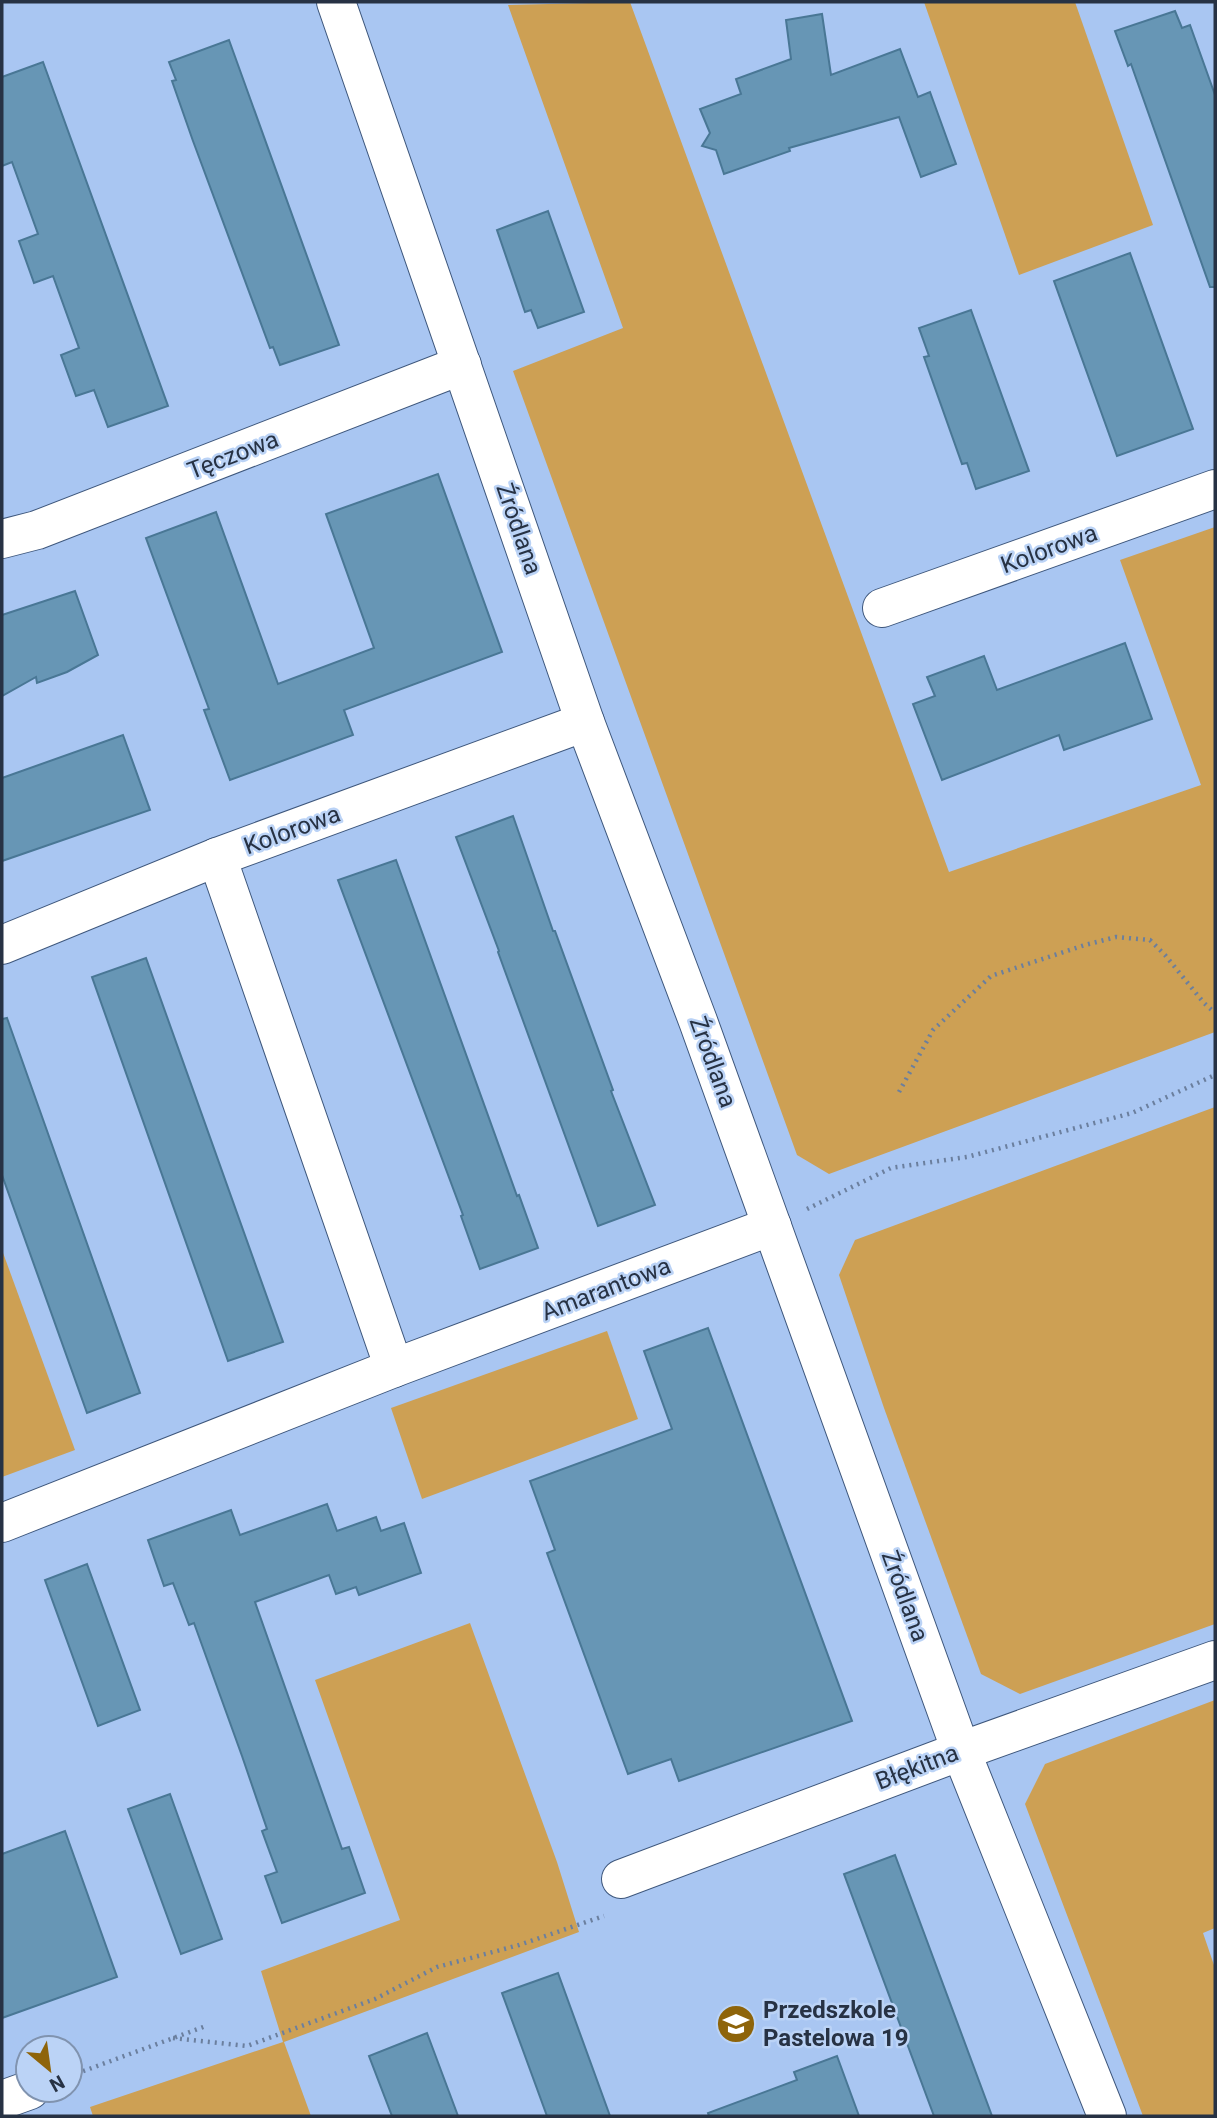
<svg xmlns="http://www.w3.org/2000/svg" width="1217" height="2118" font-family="Roboto,sans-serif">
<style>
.green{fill:#cda054}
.building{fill:#6796b5;stroke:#497795;stroke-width:2}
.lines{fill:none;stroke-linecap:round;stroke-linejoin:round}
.minor-casing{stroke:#3e577c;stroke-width:40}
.path{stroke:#6b7f9e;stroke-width:4.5;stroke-dasharray:2 5;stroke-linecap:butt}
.minor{stroke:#fff;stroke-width:38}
.labels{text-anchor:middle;stroke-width:5;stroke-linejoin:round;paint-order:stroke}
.street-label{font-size:24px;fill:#273244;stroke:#bbd3f6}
.poi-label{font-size:24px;font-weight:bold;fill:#273244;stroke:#bbd3f6;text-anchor:start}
</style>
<rect width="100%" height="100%" fill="#a9c6f2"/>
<g class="green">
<polygon points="630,2 949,872 1201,785 1120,560 1215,527 1215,1032 829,1174 797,1155 513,371 623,328 508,5"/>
<polygon points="924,2 1075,2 1153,225 1019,275"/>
<polygon points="1215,1107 1215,1624 1020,1694 981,1674 884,1408 839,1275 855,1240"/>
<polygon points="2,1250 75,1450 2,1477"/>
<polygon points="607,1331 638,1419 422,1499 391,1408"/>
<polygon points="470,1623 557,1862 579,1932 284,2042 311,2116 93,2116 90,2107 283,2042 261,1971 400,1920 315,1680"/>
<polygon points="1215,1700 1215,1928 1203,1933 1215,1968 1215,2116 1143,2116 1025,1804 1045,1764"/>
</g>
<g class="building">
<polygon points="1175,11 1182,28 1190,25 1215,95 1215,287 1210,287 1131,64 1128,66 1115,31"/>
<polygon points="822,14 831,75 900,49 918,97 930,92 956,164 921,177 899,117 789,148 790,151 724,174 716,150 702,146 710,133 700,109 741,94 736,79 791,59 786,20"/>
<polygon points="229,40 339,345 280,365 273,347 270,348 193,141 172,81 176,80 169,62"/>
<polygon points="43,62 168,406 108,427 94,390 76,396 61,355 79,348 53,276 34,283 19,241 38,234 12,162 2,166 2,77"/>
<polygon points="548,211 584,312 538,328 531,310 525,312 497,230"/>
<polygon points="1130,253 1193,429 1117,456 1054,281"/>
<polygon points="971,310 1029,471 976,489 967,463 962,464 924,357 929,356 919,328"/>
<polygon points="438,474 502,652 344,710 353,735 230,780 204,710 209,709 146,538 216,512 278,684 374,648 326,514"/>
<polygon points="75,591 98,655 67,672 37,683 36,677 2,696 2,615"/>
<polygon points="1125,643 1152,719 1064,750 1059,735 942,780 913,704 935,696 927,677 984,656 997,690"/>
<polygon points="123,735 150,810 2,861 2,778"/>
<polygon points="513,816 553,931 555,931 613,1090 611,1091 655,1205 598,1226 498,952 499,951 456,837"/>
<polygon points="396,860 517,1196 519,1195 538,1248 480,1269 461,1216 463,1215 338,880"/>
<polygon points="146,958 283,1342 228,1361 92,977"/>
<polygon points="7,1018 140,1393 87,1413 2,1175 2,1019"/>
<polygon points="708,1328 852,1721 679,1781 671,1759 628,1774 547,1553 555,1550 530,1481 672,1429 644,1351"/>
<polygon points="327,1504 337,1531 376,1517 381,1531 404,1523 421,1573 359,1595 356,1587 336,1594 329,1575 255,1602 342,1849 349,1847 365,1893 282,1923 265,1876 277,1872 262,1831 267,1829 242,1756 194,1623 189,1625 173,1583 164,1586 148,1540 231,1510 240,1535"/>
<polygon points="87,1564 140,1710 98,1726 45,1580"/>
<polygon points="170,1794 222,1939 181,1954 128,1809"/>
<polygon points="65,1831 117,1977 2,2018 2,1854"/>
<polygon points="895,1855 992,2116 934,2116 844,1874"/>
<polygon points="558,1973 610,2116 547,2116 502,1993"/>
<polygon points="427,2033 458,2116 392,2116 369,2056"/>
<polygon points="837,2056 859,2116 709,2116 708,2113 797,2080 794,2072"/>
</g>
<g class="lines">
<g class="minor-casing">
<g id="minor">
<polyline points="336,2 585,722 698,1021 961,1751 1107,2116"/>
<polyline points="2,539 37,530 462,365"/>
<polyline points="882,608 1215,489"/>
<polyline points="217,857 394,1368"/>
<polyline points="2,945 217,857 585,722"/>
<polyline points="2,1523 394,1368 772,1226"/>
<polyline points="621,1879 961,1751 1215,1660"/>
<polyline points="2,2100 30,2090"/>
</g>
</g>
<g class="path">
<polyline points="899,1092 933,1030 991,976 1085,945 1116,937 1150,940 1165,955 1204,1003 1215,1013"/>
<polyline points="807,1209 891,1168 967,1157 1132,1113 1215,1075"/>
<polyline points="173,2038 247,2046 375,1999 437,1967 519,1945 604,1916"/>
<polyline points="70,2076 206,2026"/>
</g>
<use href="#minor" class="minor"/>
</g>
<defs>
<g id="school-disc" transform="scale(2.0125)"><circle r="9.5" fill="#8e640a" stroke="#bbd3f6"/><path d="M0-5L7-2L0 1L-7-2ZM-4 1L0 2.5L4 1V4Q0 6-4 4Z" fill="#fff"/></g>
</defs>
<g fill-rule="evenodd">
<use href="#school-disc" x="736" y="2024"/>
</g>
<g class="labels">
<g class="street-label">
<text transform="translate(233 455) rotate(-21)" y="8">Tęczowa</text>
<text transform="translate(519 529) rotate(71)" y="8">Źródlana</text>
<text transform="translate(1049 549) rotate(-20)" y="8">Kolorowa</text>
<text transform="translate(292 830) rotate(-20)" y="8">Kolorowa</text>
<text transform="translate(713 1062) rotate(70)" y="8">Źródlana</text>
<text transform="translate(606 1289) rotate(-21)" y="8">Amarantowa</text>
<text transform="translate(905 1596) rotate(70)" y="8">Źródlana</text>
<text transform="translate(917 1767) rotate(-21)" y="8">Błękitna</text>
</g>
<g class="poi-label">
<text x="763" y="2018">Przedszkole<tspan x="763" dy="28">Pastelowa 19</tspan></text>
</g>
</g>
<rect width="1217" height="2118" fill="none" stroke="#273244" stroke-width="7"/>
<g transform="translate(49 2069) rotate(151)"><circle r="33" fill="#bbd3f6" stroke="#8093af" stroke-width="2"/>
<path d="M0-5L12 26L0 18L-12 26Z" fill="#8e640a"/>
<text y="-10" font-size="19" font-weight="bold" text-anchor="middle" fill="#273244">N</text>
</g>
</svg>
